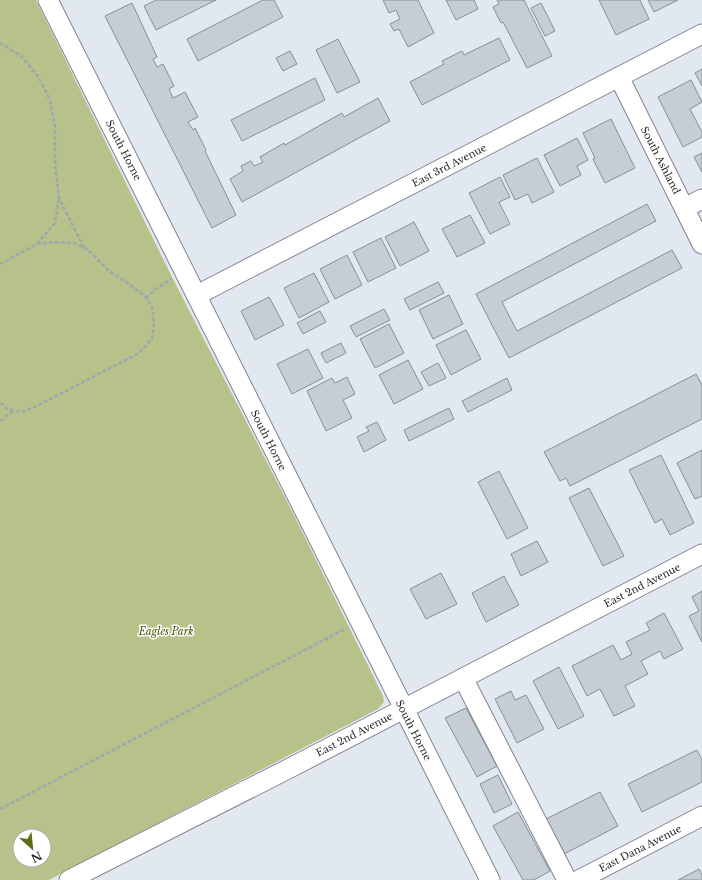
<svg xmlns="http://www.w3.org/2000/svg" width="702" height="880" font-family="'Libre Baskerville',serif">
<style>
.green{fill:#b7c28b;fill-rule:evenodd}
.building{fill:#c7cdd5;stroke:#888e95}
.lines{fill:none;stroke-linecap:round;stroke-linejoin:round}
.minor-casing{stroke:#80858d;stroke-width:21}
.path{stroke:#a1a6ad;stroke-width:2.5;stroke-dasharray:4 2;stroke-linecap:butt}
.minor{stroke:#fff;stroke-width:19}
.labels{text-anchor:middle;stroke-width:3;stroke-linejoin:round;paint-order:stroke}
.street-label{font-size:10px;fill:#26282b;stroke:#fff}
.park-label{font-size:10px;font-style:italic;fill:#475006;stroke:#fff}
</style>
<rect width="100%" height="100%" fill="#e2e8f1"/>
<path class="green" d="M0 0H36L170 273 294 515 383 696 384 702 378 709 49 880H0ZM20 836H44V860H20Z"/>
<g class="building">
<polygon points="156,0 216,0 156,30 144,6"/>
<polygon points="263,0 274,0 283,17 198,61 187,39"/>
<polygon points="383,0 418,0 434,33 408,47 399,29 394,31 390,24 400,19 396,10 389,13"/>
<polygon points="446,0 474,0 478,9 456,20"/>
<polygon points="497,0 524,0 552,56 527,68 503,22 501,23 493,7 499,4"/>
<polygon points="599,0 640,0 649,19 616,35"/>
<polygon points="648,0 678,0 654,12"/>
<polygon points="132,3 157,57 153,59 157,67 163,64 174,86 169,89 173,98 185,92 198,117 188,122 193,130 195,128 206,150 205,151 236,215 212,228 105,16"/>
<polygon points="541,3 555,31 545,36 531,8"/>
<polygon points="499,38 510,60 422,105 410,82 444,64 442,61 462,51 464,55"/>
<polygon points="338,39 360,82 337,93 316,50"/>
<polygon points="290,51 297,64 283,71 276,58"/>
<polygon points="702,69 702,86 695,73"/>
<polygon points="315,78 325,100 242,141 231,120"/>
<polygon points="691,80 702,102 690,109 702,132 702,137 683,147 658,97"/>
<polygon points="378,98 390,121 242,202 230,179 243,171 241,166 251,161 254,166 263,162 260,157 284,143 285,145 342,113 344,117"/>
<polygon points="611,119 635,168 605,183 593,159 595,158 583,133"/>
<polygon points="577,138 588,160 577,166 581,175 560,186 544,155"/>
<polygon points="702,153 702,172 694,157"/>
<polygon points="537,158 554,192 532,203 528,194 515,200 503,175"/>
<polygon points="500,177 510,197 499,202 510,224 490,234 469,193"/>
<polygon points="647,204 656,221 502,302 517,331 672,250 682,268 509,358 476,294"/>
<polygon points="470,215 485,243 457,257 442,229"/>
<polygon points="414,222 429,251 400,266 385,237"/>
<polygon points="381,238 396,268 368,282 353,252"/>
<polygon points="347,255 362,285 335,299 320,269"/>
<polygon points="314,273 329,302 299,318 284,288"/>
<polygon points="438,282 444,293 410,310 404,299"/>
<polygon points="449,295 463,324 433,339 419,310"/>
<polygon points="269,297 284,325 255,340 241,311"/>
<polygon points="384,309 390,320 356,337 350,326"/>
<polygon points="320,311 326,322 303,334 297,323"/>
<polygon points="389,324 404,353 375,368 360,339"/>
<polygon points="466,330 481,359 451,375 436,345"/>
<polygon points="341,343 346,353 326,363 321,353"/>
<polygon points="308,349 323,378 292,394 277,364"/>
<polygon points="408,360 423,389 394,404 379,375"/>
<polygon points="438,363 446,378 429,386 421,372"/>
<polygon points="696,374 702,385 702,419 570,486 566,478 560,481 544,452"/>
<polygon points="347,377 355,394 343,400 352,418 326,431 307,391 332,378 335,383"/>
<polygon points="507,378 512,390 468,412 462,401"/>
<polygon points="449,408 454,419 409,441 404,430"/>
<polygon points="377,422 386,440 364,452 357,437 369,431 366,427"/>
<polygon points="702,450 702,496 695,499 677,463"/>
<polygon points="661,455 694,523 670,535 662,519 655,523 629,470"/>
<polygon points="499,471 528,528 507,539 478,482"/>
<polygon points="589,488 624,556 603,566 569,498"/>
<polygon points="537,541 548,562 521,576 511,554"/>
<polygon points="441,573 457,604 426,619 410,589"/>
<polygon points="504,576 519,605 486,622 472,593"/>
<polygon points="702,591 702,642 689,616 699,611 692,597"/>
<polygon points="664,613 683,649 664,659 660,651 641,661 648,674 625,686 635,706 614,716 600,689 587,696 572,666 613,645 621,660 632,654 626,642 650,630 646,623"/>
<polygon points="559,667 584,716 558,729 533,681"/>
<polygon points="511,691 515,700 526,695 544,729 517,743 495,699"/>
<polygon points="466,708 497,766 477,777 445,718"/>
<polygon points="697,750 702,760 702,782 642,812 628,784"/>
<polygon points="498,775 512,804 494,813 480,784"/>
<polygon points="600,792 618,826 564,854 546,819"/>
<polygon points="518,812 550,871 534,880 523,880 493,826"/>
<polygon points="699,869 702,875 702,880 678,880"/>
</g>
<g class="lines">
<g class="minor-casing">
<g id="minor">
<polyline points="48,0 490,880"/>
<polyline points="619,77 702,244"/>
<polyline points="685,208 702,199"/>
<polyline points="197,295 702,34"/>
<polyline points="463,678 567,880"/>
<polyline points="69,880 288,769 702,554"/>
<polyline points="579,880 702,816"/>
</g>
</g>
<g class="path">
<polyline points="0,43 21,56 38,76 50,100 55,126 55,164 59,198 84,248"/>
<polyline points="37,244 55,223 59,198"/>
<polyline points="0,264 37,244 54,242 74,243 88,250 109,271 126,282 144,295 152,307 154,323 152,339 139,353 39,405 22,412 7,409 0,402"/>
<polyline points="146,298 156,289 171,279"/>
<polyline points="0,421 14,410"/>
<polyline points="0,809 345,629"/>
</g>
<use href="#minor" class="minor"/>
</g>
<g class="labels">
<g class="street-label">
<text transform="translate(124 150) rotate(63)" y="4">South Horne</text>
<text transform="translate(661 160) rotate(63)" y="4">South Ashland</text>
<text transform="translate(449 165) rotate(-27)" y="4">East 3rd Avenue</text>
<text transform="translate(269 440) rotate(63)" y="4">South Horne</text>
<text transform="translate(642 585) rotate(-27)" y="4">East 2nd Avenue</text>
<text transform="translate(414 730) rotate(63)" y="4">South Horne</text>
<text transform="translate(354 734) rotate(-27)" y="4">East 2nd Avenue</text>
<text transform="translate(640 848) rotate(-27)" y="4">East Dana Avenue</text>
</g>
<g class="park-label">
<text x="166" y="635">Eagles Park</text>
</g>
</g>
<g transform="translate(32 848) rotate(153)"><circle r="19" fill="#ffffff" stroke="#a8a9aa"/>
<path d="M0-3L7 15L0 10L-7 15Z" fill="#5c6d18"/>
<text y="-6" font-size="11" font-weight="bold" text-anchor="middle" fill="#26282b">N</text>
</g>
</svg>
